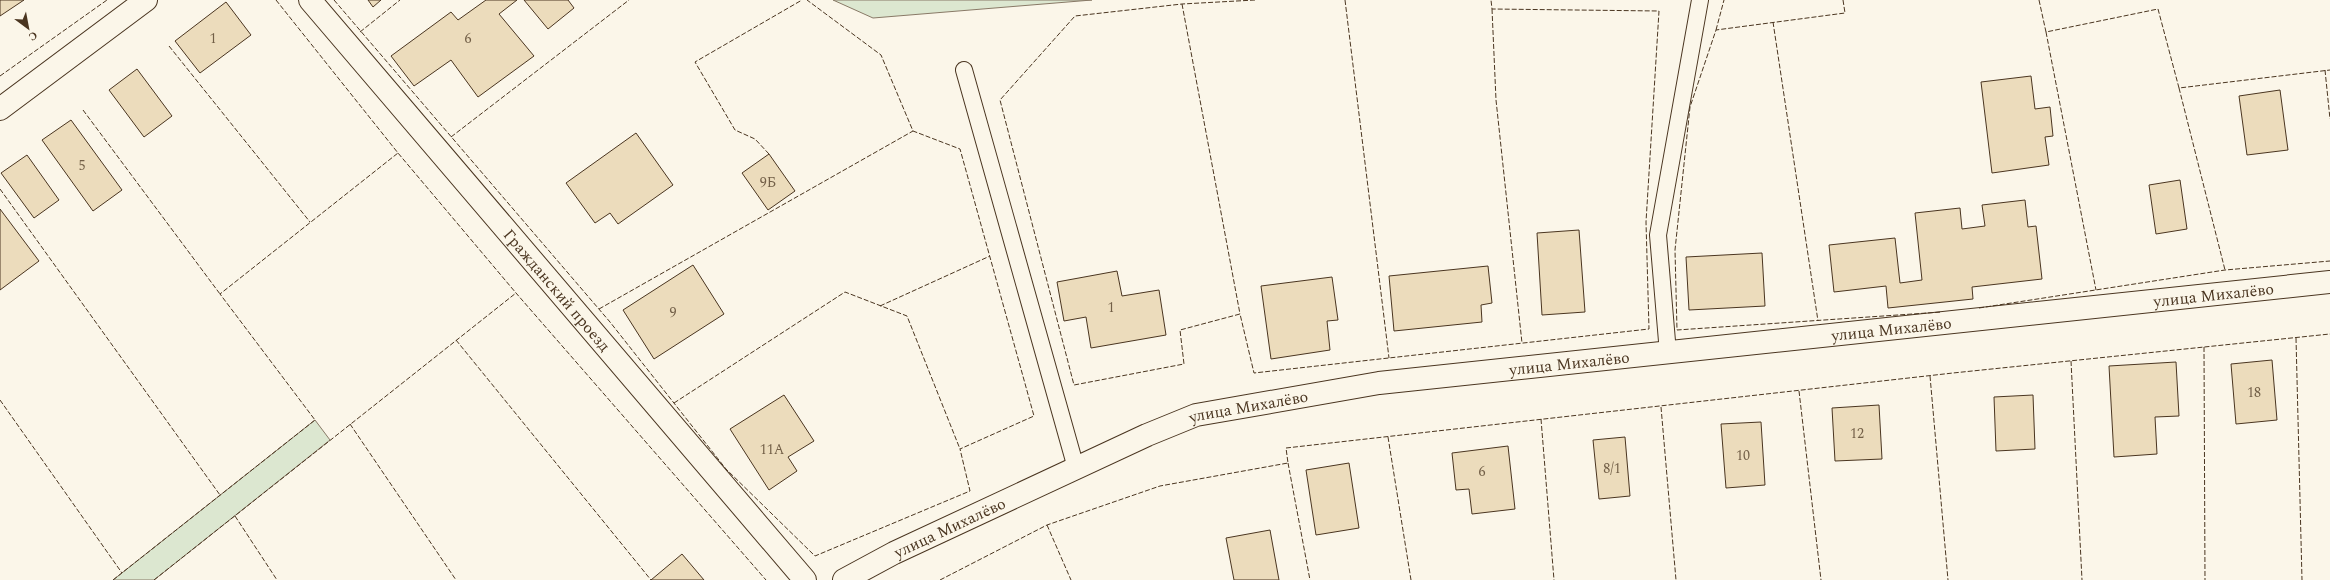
<svg xmlns="http://www.w3.org/2000/svg" width="2330" height="580" font-family="Spectral,serif">
<style>
.green{fill:#dce7d0;stroke:#887966}
.building{fill:#ecdcbc;stroke:#4a3520}
.lines{fill:none;stroke-linecap:round;stroke-linejoin:round}
.service-casing{stroke:#4a3520;stroke-width:18}
.minor-casing{stroke:#4a3520;stroke-width:24}
.service{stroke:#fbf6e9;stroke-width:16}
.minor{stroke:#fbf6e9;stroke-width:22}
.fence{stroke:#4a3520;stroke-width:1;stroke-dasharray:5 2;stroke-linecap:butt}
.labels{text-anchor:middle;stroke-width:3;stroke-linejoin:round;paint-order:stroke}
.number-label{font-size:14px;fill:#725f47}
.street-label{font-size:16px;fill:#4a3520;stroke:#fbf6e9}
</style>
<rect width="100%" height="100%" fill="#fbf6e9"/>
<g class="green">
<polygon points="833,0 1092,0 873,18"/>
<polygon points="315,420 330,440 154,580 113,580"/>
</g>
<g class="building">
<polygon points="0,0 24,0 0,16"/>
<polygon points="368,0 381,0 373,7"/>
<polygon points="486,0 517,0 499,14 534,56 478,97 451,60 414,86 391,56 451,12 458,20"/>
<polygon points="524,0 568,0 574,8 548,29"/>
<polygon points="226,2 251,35 200,73 175,41"/>
<polygon points="137,69 172,116 144,137 109,90"/>
<polygon points="2031,76 2035,109 2050,107 2053,136 2045,137 2049,165 1992,173 1981,82"/>
<polygon points="2280,90 2288,150 2247,155 2239,96"/>
<polygon points="71,120 122,190 93,211 42,140"/>
<polygon points="636,133 673,185 618,224 610,213 595,223 566,183"/>
<polygon points="769,154 795,191 768,210 742,173"/>
<polygon points="27,155 59,200 34,218 1,173"/>
<polygon points="2180,180 2187,229 2156,234 2149,185"/>
<polygon points="2025,200 2028,227 2036,226 2042,279 1972,287 1973,299 1888,308 1886,286 1834,292 1829,245 1895,238 1900,283 1922,280 1915,213 1960,208 1962,229 1985,226 1982,205"/>
<polygon points="0,209 39,261 0,290"/>
<polygon points="1579,230 1585,312 1542,315 1537,233"/>
<polygon points="1762,253 1765,306 1689,310 1686,257"/>
<polygon points="693,265 724,314 654,359 623,310"/>
<polygon points="1488,266 1492,303 1481,305 1482,322 1394,331 1389,276"/>
<polygon points="1117,271 1122,296 1159,290 1166,335 1091,348 1086,317 1064,321 1057,282"/>
<polygon points="1332,277 1338,320 1327,321 1330,350 1271,359 1261,286"/>
<polygon points="2272,360 2277,420 2236,424 2231,364"/>
<polygon points="2176,362 2179,416 2155,417 2157,454 2114,457 2109,366"/>
<polygon points="784,395 814,441 788,457 797,471 769,490 730,429"/>
<polygon points="2033,395 2035,449 1996,451 1994,397"/>
<polygon points="1879,405 1882,459 1835,461 1832,408"/>
<polygon points="1761,422 1765,485 1726,488 1721,424"/>
<polygon points="1625,437 1630,496 1599,499 1593,440"/>
<polygon points="1508,446 1515,509 1472,514 1469,489 1456,490 1452,453"/>
<polygon points="1349,463 1359,528 1316,535 1306,470"/>
<polygon points="1270,530 1279,580 1234,580 1226,538"/>
<polygon points="682,554 704,580 651,580"/>
</g>
<g class="lines">
<g class="service-casing">
<g id="service">
<polyline points="964,70 1076,468"/>
<polyline points="1668,353 1658,235 1700,0"/>
</g>
</g>
<g class="minor-casing">
<g id="minor">
<path id="s1" d="M310 0 805 580"/>
<polyline points="0,109 146,0"/>
<path id="s2" d="M844 580 894 553 1147 435 1196 415 1379 383 2330 282"/>
</g>
</g>
<use href="#service" class="service"/>
<use href="#minor" class="minor"/>
<g class="fence">
<polyline points="276,0 398,153 516,293 766,580"/>
<polyline points="334,0 610,322 726,469 815,556 970,491 960,449 1034,416 960,149 913,131 881,55 807,0"/>
<polyline points="1255,0 1182,4 1075,16 1000,100 1074,385 1184,364 1180,330 1240,314 1254,373 1649,329 1646,222 1659,11 1492,9 1491,0"/>
<polyline points="1345,0 1389,358"/>
<polyline points="1843,0 1845,13 1716,30 1690,107 1675,250 1677,330 1942,312"/>
<polyline points="2039,0 2046,32 2158,9 2179,88 2330,70"/>
<polyline points="1182,4 1240,314"/>
<polyline points="1492,9 1496,100 1522,343"/>
<polyline points="1773,22 1818,321"/>
<polyline points="1716,30 1724,0"/>
<polyline points="360,32 400,0"/>
<polyline points="2046,32 2096,290"/>
<polyline points="169,46 310,222"/>
<polyline points="2325,70 2330,119"/>
<polyline points="0,76 107,0"/>
<polyline points="2179,88 2225,270"/>
<polyline points="83,110 220,294"/>
<polyline points="451,137 629,0"/>
<polyline points="769,154 755,139 735,130 695,62 802,0"/>
<polyline points="0,189 220,495"/>
<polyline points="880,306 990,256"/>
<polyline points="1979,308 2225,270 2330,261"/>
<polyline points="599,309 913,131"/>
<polyline points="2296,338 2302,580"/>
<polyline points="456,340 651,580"/>
<polyline points="2204,347 2205,580"/>
<polyline points="2071,361 2082,580"/>
<polyline points="1930,376 1948,580"/>
<polyline points="1799,391 1821,580"/>
<polyline points="0,400 122,573"/>
<polyline points="674,403 845,292 907,316 960,449"/>
<polyline points="1661,407 1676,580"/>
<polyline points="1541,419 1554,580"/>
<polyline points="350,424 456,580"/>
<polyline points="1388,437 1411,580"/>
<polyline points="1288,463 1310,580"/>
<polyline points="235,516 277,580"/>
<polyline points="1047,525 1071,580"/>
<polyline points="113,580 315,420 220,294 398,153"/>
<polyline points="154,580 516,293"/>
<polyline points="940,580 1047,525 1160,486 1288,463 1286,448 1953,373 2330,334"/>
</g>
</g>
<g class="labels">
<g class="number-label">
<text x="213" y="43">1</text>
<text x="468" y="43">6</text>
<text x="82" y="170">5</text>
<text x="768" y="187">9Б</text>
<text x="1111" y="312">1</text>
<text x="673" y="317">9</text>
<text x="2254" y="397">18</text>
<text x="1857" y="438">12</text>
<text x="772" y="454">11А</text>
<text x="1743" y="460">10</text>
<text x="1612" y="473">8/1</text>
<text x="1482" y="476">6</text>
</g>
<g class="street-label">
<text dy="6" stroke="none"><textPath href="#s1" startOffset="381">Гражданский проезд</textPath></text>
<text dy="6" stroke="none"><textPath href="#s2" startOffset="1414">улица Михалёво</textPath></text>
<text dy="6" stroke="none"><textPath href="#s2" startOffset="1090">улица Михалёво</textPath></text>
<text dy="6" stroke="none"><textPath href="#s2" startOffset="766">улица Михалёво</textPath></text>
<text dy="6" stroke="none"><textPath href="#s2" startOffset="442">улица Михалёво</textPath></text>
<text dy="6" stroke="none"><textPath href="#s2" startOffset="118">улица Михалёво</textPath></text>
</g>
</g>
<g transform="translate(28 28) rotate(148)" stroke="#fbf6e9" stroke-width="3" paint-order="stroke">
<path d="M0-3L7 15L0 10L-7 15Z" fill="#4a3520"/>
<text y="-6" font-size="11" font-weight="bold" text-anchor="middle" fill="#4a3520">С</text>
</g>
</svg>
